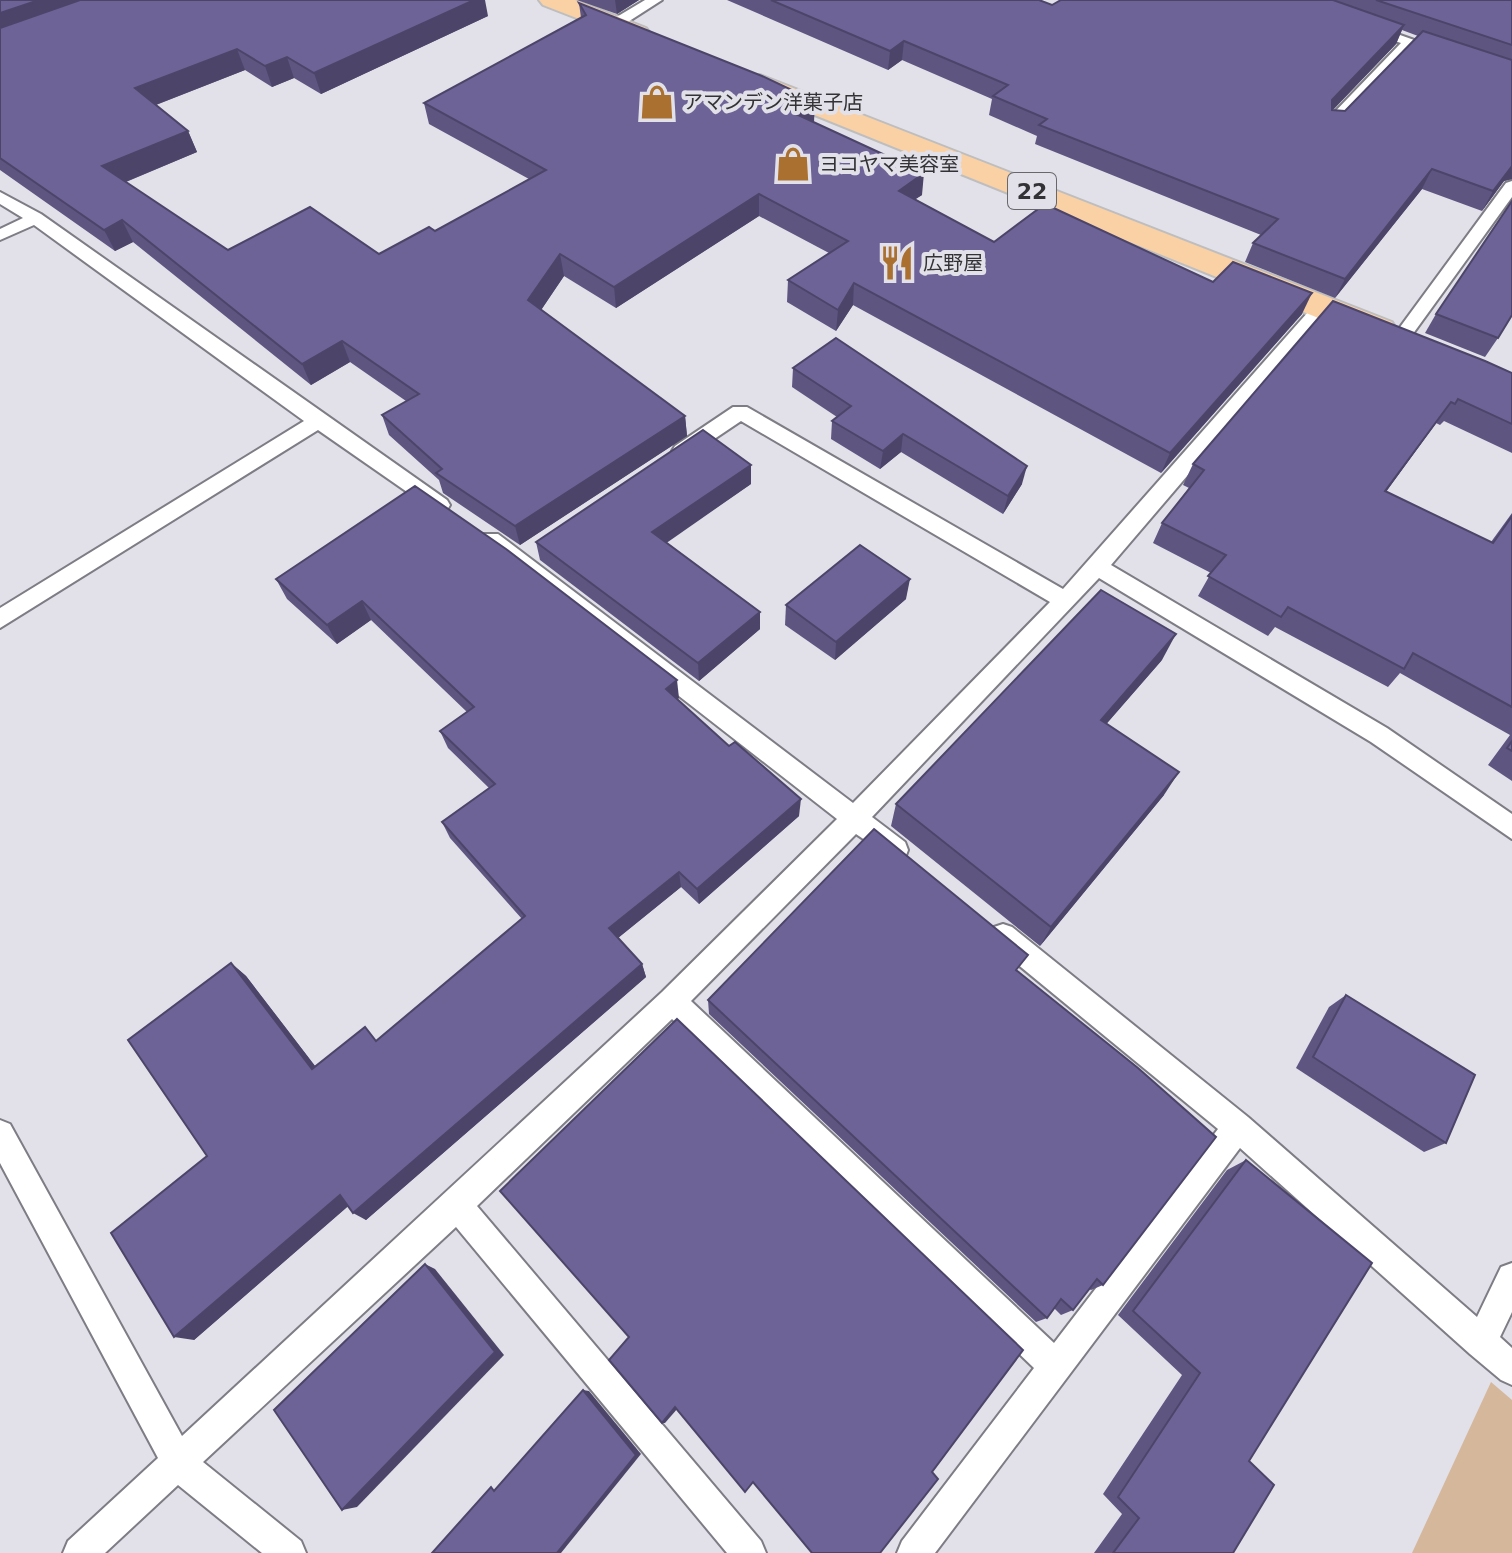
<svg xmlns="http://www.w3.org/2000/svg" width="1512" height="1553" font-family="'DejaVu Sans','Noto Sans JP',sans-serif">
<style>
.green{fill:#d5b79b}
.lines{fill:none;stroke-linecap:round;stroke-linejoin:round}
.lane-casing{stroke:#7e7c84;stroke-width:4}
.primary-casing{stroke:#bebebf;stroke-width:4}
.lane{fill:#fff;fill-rule:evenodd}
.primary{fill:#fad0a5;fill-rule:evenodd}
.wall{fill:#5f5581;fill-rule:evenodd}
.shaded-wall{fill:#4d4569}
.building{fill:#6e6396;stroke:#4d4569;stroke-width:2}
.labels{text-anchor:middle;stroke-width:8;stroke-linejoin:round;paint-order:stroke}
.far-poi-label{font-size:20px;fill:#333336;stroke:#e2e1e9;text-anchor:start}
.shield{fill:#e2e1e9;stroke:#68676c;stroke-width:2}
.shield-label{font-size:22px;font-weight:bold;fill:#333336}
</style>
<rect width="100%" height="100%" fill="#e2e1e9"/>
<polygon class="green" points="1491,1382 1512,1400 1512,1553 1412,1553"/>
<g class="lines">
<g class="lane-casing">
<g id="lane">
<polygon points="645,0 662,0 620,27 610,27 610,21"/>
<polygon points="1369,24 1448,52 1441,56 1413,47 1336,127 1326,127 1326,121 1401,43 1364,31 1364,25"/>
<polygon points="1512,181 1512,197 1407,342 1395,342 1392,338 1395,334 1506,183"/>
<polygon points="0,192 41,214 447,500 450,505 447,510 433,510 318,430 0,628 0,608 304,421 34,225 0,240 0,229 23,218 0,204"/>
<polygon points="1322,301 1328,303 1331,307 1328,311 1111,565 1387,728 1512,814 1512,839 1371,742 1099,578 872,817 905,842 908,850 905,858 896,861 856,834 691,1001 1054,1343 1218,1129 994,945 990,936 994,927 1003,924 1012,927 1248,1117 1477,1317 1501,1267 1512,1263 1512,1312 1500,1337 1512,1348 1512,1385 1501,1380 1470,1354 1240,1148 935,1553 897,1553 902,1541 1034,1368 672,1019 477,1206 761,1541 766,1553 727,1553 456,1227 203,1462 301,1541 306,1553 262,1553 178,1485 105,1553 63,1553 68,1541 158,1458 0,1163 0,1120 10,1124 182,1436 662,992 837,819 484,544 481,539 484,534 498,534 853,803 1050,602 741,421 689,456 675,456 672,451 675,446 733,407 747,407 1063,589 1316,303"/>
</g>
</g>
<g class="primary-casing">
<g id="primary">
<polygon points="539,0 575,0 646,28 650,33 646,38 628,38 543,5"/>
<polygon points="760,75 1392,322 1397,330 1392,338 1380,341 1368,338 750,89 746,83 750,77"/>
</g>
</g>
<use href="#lane" class="lane"/>
<use href="#primary" class="primary"/>
</g>
<g class="wall">
<polygon points="0,0 488,16 321,94 294,78 272,87 245,70 156,105 188,131 197,152 126,182 228,250 379,254 435,231 529,179 429,124 424,103 581,18 579,3 814,122 922,195 915,199 994,242 1213,282 1302,314 1161,473 853,305 836,331 787,302 788,280 829,253 759,216 616,308 564,276 541,310 685,416 687,436 520,545 443,493 439,480 389,435 382,415 406,401 350,362 311,385 133,242 115,251 0,170"/>
<polygon points="577,0 639,0 617,14"/>
<path d="M727 0H1039L1052 5 1061 0H1512V179L1504 181 1482 211 1422 189 1335 298 1245 262 1253 243 1261 235 1035 144 1037 136 989 115 992 99 902 60 888 70ZM1402 30 1418 36 1345 111 1333 110 1396 44Z"/>
<polygon points="1436,314 1498,338 1485,357 1425,333"/>
<polygon points="793,368 1022,484 1003,514 901,452 880,469 831,439 832,421 837,417 792,387"/>
<polygon points="1512,373 1512,453 1444,421 1440,425 1436,423 1386,492 1491,542 1512,513 1512,781 1488,765 1510,735 1400,673 1388,687 1275,627 1268,636 1198,596 1211,573 1153,543 1162,523 1189,488 1183,485 1193,464"/>
<polygon points="751,484 666,542 760,612 760,629 699,681 540,560 536,542"/>
<polygon points="415,486 679,698 677,699 799,816 699,904 681,887 618,938 642,964 646,977 366,1220 348,1206 194,1340 207,1156 231,963 246,976 315,1066 377,1040 522,919 450,838 442,822 489,788 448,748 440,731 467,712 371,620 337,644 287,599 276,579"/>
<polygon points="906,599 835,660 785,625 786,605"/>
<polygon points="1162,660 1106,724 1164,795 1040,946 891,826 896,804"/>
<polygon points="1019,971 1103,1285 1091,1290 1089,1289 1073,1310 1061,1315 1054,1308 1047,1318 1036,1322 709,1014 708,1000"/>
<polygon points="1346,995 1446,1143 1424,1152 1296,1068 1329,1007"/>
<polygon points="1246,1160 1249,1461 1233,1553 1094,1553 1122,1514 1103,1494 1182,1375 1118,1315 1227,1170"/>
</g>
<g class="shaded-wall">
<polygon points="39,0 109,0 0,38 0,13"/>
<polygon points="474,0 485,0 488,16 321,94 314,73"/>
<polygon points="615,0 639,0 617,14"/>
<polygon points="1404,25 1396,44 1324,119 1332,100"/>
<polygon points="904,41 902,60 888,70 890,51"/>
<polygon points="237,49 245,70 145,109 135,88"/>
<polygon points="287,57 294,78 272,87 265,66"/>
<polygon points="815,101 814,122 796,114"/>
<polygon points="188,131 197,152 113,187 102,166"/>
<polygon points="1512,166 1512,179 1504,181 1482,211 1493,191"/>
<polygon points="1432,169 1422,189 1335,298 1345,279"/>
<polygon points="924,173 922,195 896,212 899,191"/>
<polygon points="759,194 759,216 616,308 614,287"/>
<polygon points="122,220 133,242 115,251 104,230"/>
<polygon points="560,254 564,276 533,322 528,300"/>
<polygon points="854,283 853,305 836,331 838,310"/>
<polygon points="1312,293 1302,314 1161,473 1170,453"/>
<polygon points="342,341 350,362 311,385 302,364"/>
<polygon points="1451,402 1436,423 1371,512 1385,491"/>
<polygon points="685,416 687,436 520,545 515,526"/>
<polygon points="903,434 901,452 880,469 883,451"/>
<polygon points="751,465 751,484 655,551 652,532"/>
<polygon points="1027,466 1022,484 1003,514 1008,496"/>
<polygon points="910,579 906,599 835,660 836,642"/>
<polygon points="362,601 371,620 337,644 327,625"/>
<polygon points="760,612 760,629 699,681 698,663"/>
<polygon points="1176,634 1162,660 1089,744 1101,720"/>
<polygon points="677,680 679,698 668,707 666,689"/>
<polygon points="1179,772 1164,795 1040,946 1051,927"/>
<polygon points="801,799 799,816 699,904 697,889"/>
<polygon points="679,872 681,887 613,942 609,928"/>
<polygon points="231,963 246,976 325,1079 312,1069"/>
<polygon points="642,964 646,977 366,1220 353,1213"/>
<polygon points="340,1195 353,1202 194,1340 174,1337"/>
<polygon points="425,1264 435,1269 504,1355 357,1507 342,1510"/>
<polygon points="583,1390 589,1391 641,1454 561,1553 557,1553"/>
<polygon points="675,1407 678,1408 665,1423 662,1423"/>
</g>
<g class="building">
<polygon points="0,0 39,0 0,13"/>
<polygon points="80,0 474,0 314,73 287,57 265,66 237,49 135,88 188,131 102,166 228,250 310,207 379,254 429,227 435,231 546,170 424,103 586,15 579,3 762,76 815,101 796,114 924,173 899,191 994,242 1045,204 1213,282 1233,262 1312,293 1170,453 854,283 838,310 788,280 848,241 759,194 614,287 560,254 528,300 685,416 515,526 436,473 442,469 382,415 419,394 342,341 302,364 122,220 104,230 0,158 0,28"/>
<polygon points="771,0 1039,0 1052,5 1061,0 1333,0 1404,25 1332,100 1332,110 1345,111 1423,31 1512,60 1512,166 1493,191 1432,169 1345,279 1253,243 1278,219 1039,125 1047,119 993,96 1008,85 904,41 890,51"/>
<polygon points="1376,0 1512,0 1512,45"/>
<polygon points="1512,201 1512,315 1498,338 1436,314"/>
<polygon points="1333,301 1485,361 1512,373 1512,424 1458,399 1455,404 1451,402 1385,491 1493,543 1512,516 1512,707 1413,653 1404,669 1288,607 1281,617 1208,576 1226,555 1162,523 1204,470 1193,464"/>
<polygon points="836,338 1027,466 1008,496 903,434 883,451 832,421 851,406 793,368"/>
<polygon points="703,430 751,465 652,532 760,612 698,663 536,542"/>
<polygon points="415,486 506,549 677,680 666,689 729,746 735,742 801,799 697,889 679,872 609,928 642,964 353,1213 340,1195 174,1337 111,1233 207,1156 128,1040 231,963 312,1069 365,1027 376,1041 525,916 442,822 495,784 440,731 474,707 362,601 327,625 276,579"/>
<polygon points="860,545 910,579 836,642 786,605"/>
<polygon points="1101,590 1176,634 1101,720 1179,772 1051,927 896,804"/>
<polygon points="1512,741 1512,751 1507,748"/>
<polygon points="874,829 1028,955 1016,970 1138,1068 1216,1137 1103,1285 1097,1279 1073,1310 1061,1299 1047,1318 708,1000"/>
<polygon points="1346,995 1475,1075 1446,1143 1313,1057"/>
<polygon points="677,1019 1023,1350 932,1472 938,1479 880,1553 812,1553 753,1482 745,1492 675,1407 662,1423 609,1360 629,1337 500,1191"/>
<polygon points="1246,1160 1372,1263 1249,1461 1274,1485 1233,1553 1113,1553 1139,1518 1118,1497 1200,1373 1133,1311"/>
<polygon points="425,1264 495,1352 342,1510 274,1410"/>
<polygon points="583,1390 636,1455 557,1553 432,1553 491,1487 494,1491"/>
</g>
<defs>
<g id="shop-bare" transform="scale(2.76)"><path d="M-5-2.5h2.3a2.7 3.5 0 0 1 5.4 0H5L5.5 6h-11ZM-1.5-2.5h3a1.5 2.3 0 0 0-3 0Z" fill="#aa7030" stroke="#e2e1e9" stroke-width="2.5" paint-order="stroke"/></g>
<g id="restaurant-bare" transform="scale(2.76)"><path d="M-5-6h1v4h1v-4h1v4h1v-4h1v5L-1.5 .5V6h-2V.5L-5-1ZM5-6V6H3V1.5H1.5Q1.5-4 5-6Z" fill="#aa7030" stroke="#e2e1e9" stroke-width="2.5" paint-order="stroke"/></g>
</defs>
<g fill-rule="evenodd">
<use href="#shop-bare" x="657" y="102"/>
<use href="#shop-bare" x="793" y="164"/>
<use href="#restaurant-bare" x="897" y="263"/>
</g>
<g class="labels">
<g class="far-poi-label">
<text x="683" y="109">アマンデン洋菓子店</text>
<text x="819" y="171">ヨコヤマ美容室</text>
<text x="923" y="270">広野屋</text>
</g>
<rect class="shield" x="1008" y="173" width="48" height="36" rx="6"/>
<g class="shield-label">
<text x="1032" y="199">22</text>
</g>
</g>
</svg>
